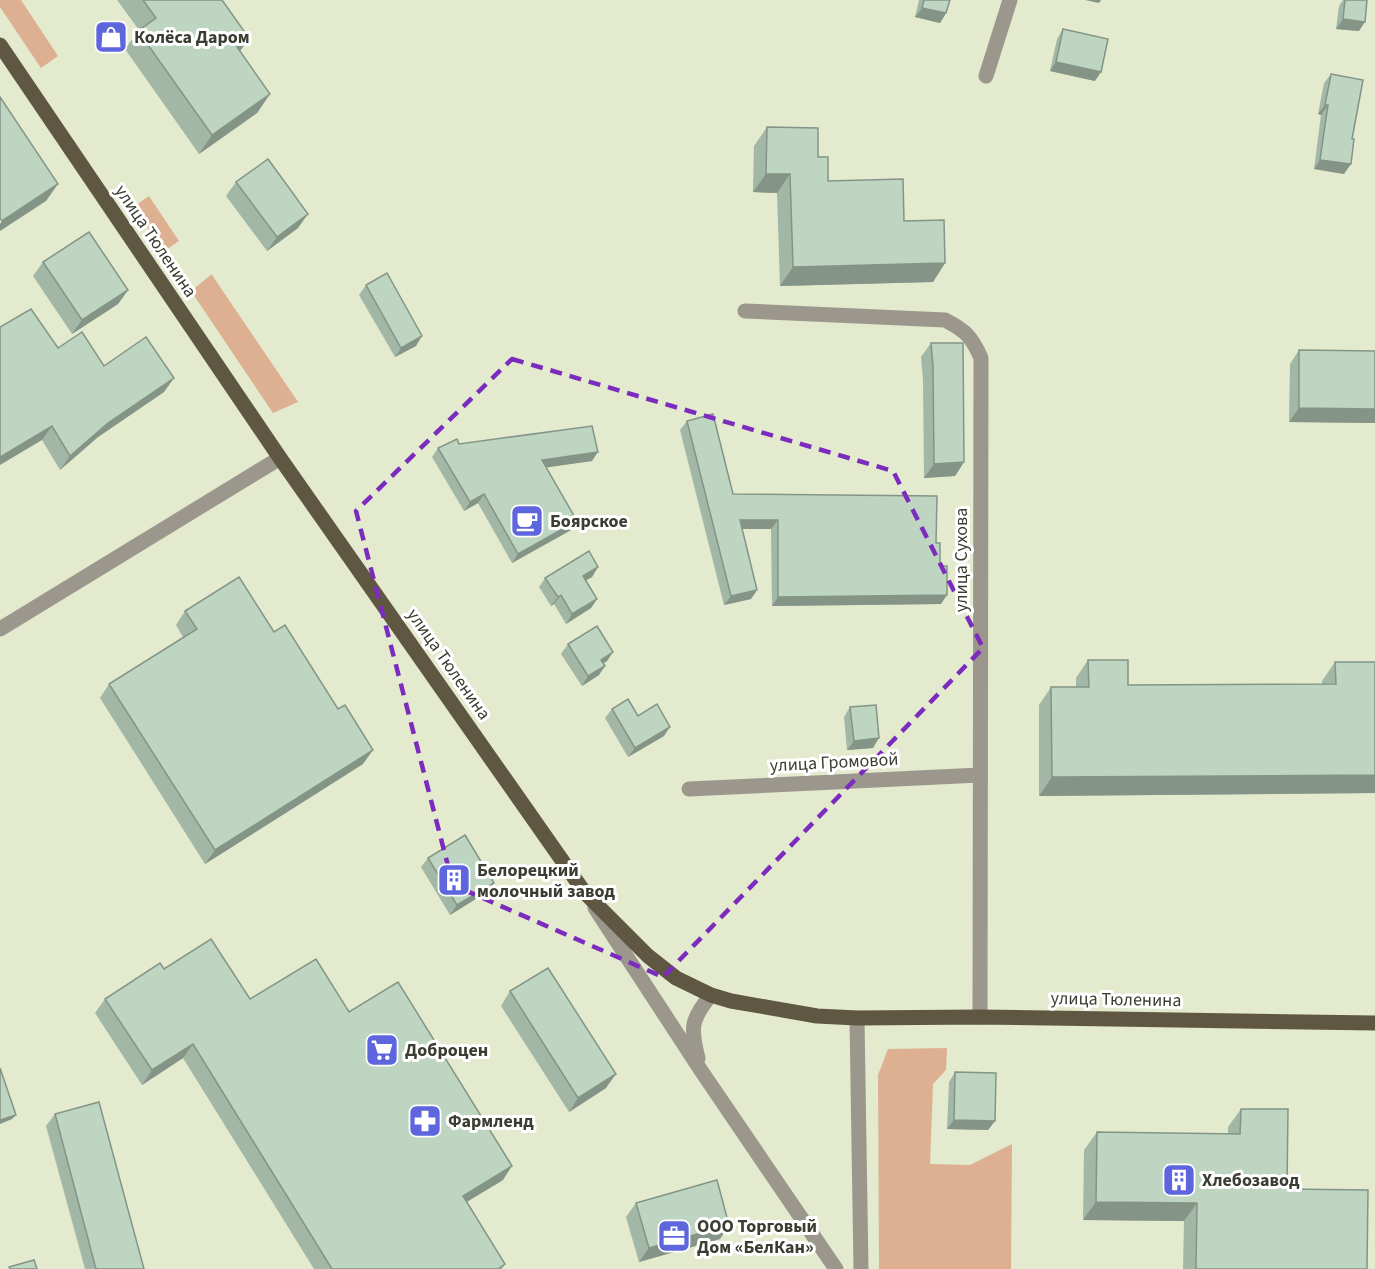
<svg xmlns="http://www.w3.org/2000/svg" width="1375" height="1269" font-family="'Source Sans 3',sans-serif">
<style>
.green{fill:#ddb092}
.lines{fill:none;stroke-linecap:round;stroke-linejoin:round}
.minor{stroke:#9c978c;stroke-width:15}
.major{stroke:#605743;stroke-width:15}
.wall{fill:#a3b7a6}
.shaded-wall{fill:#849587}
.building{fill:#bdd5c1;stroke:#849587;stroke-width:1.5}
.marked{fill:none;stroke:#7b2cbf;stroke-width:4.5;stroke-dasharray:12 8;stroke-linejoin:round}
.labels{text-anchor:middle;stroke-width:6;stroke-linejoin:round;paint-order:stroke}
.poi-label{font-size:18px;font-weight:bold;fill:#3a3d31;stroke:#fff;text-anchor:start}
.street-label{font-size:18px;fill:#3a3d31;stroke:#fff}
</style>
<rect width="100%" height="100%" fill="#e3eacd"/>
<g class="green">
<polygon points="0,0 21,0 58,56 41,68 0,7"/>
<polygon points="149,196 179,241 164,251 133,207"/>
<polygon points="212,274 212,275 298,402 273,413 191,291"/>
<polygon points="947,1048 946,1070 933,1084 930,1164 970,1165 1012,1144 1011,1269 879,1269 878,1075 888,1049"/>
</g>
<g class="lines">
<g class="minor">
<polyline points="986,76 1010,0"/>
<path d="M745 311 945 320C965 330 972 337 981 358L980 1017"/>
<polyline points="0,629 280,458"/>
<polyline points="689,789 980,775"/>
<polyline points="595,908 702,1072 836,1269"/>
<polyline points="857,1018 861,1269"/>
<path d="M698 1058C690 1028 691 1019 711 995"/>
</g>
<polyline class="major" points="0,45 280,458 585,893 648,956 676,978 711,995 731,1001 817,1016 857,1018 980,1017 1375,1023"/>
</g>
<g class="wall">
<polygon points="117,0 222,0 249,38 240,51 270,94 257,113 199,154 125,49 139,30"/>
<polygon points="919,0 950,0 946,13 940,23 915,17"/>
<polygon points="1343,0 1345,0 1359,31 1336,29 1339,6"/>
<polygon points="1063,29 1095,81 1050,71 1057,39"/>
<polygon points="1331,74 1352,139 1344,174 1314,169 1321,115 1318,114 1324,83"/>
<polygon points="767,127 818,157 828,181 904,221 945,263 933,282 780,286 777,193 753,192 754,146"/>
<polygon points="236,182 298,228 267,251 226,196"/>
<polygon points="43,262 128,290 118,304 72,334 33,276"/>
<polygon points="366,285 416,346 395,357 359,295"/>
<polygon points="931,343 964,462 955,476 924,478 923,380 921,357"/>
<polygon points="58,348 104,366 164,392 98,437 60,470 42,440"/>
<polygon points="1299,350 1375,351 1375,423 1289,422 1290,364"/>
<polygon points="687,421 733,494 936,543 941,604 772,606 771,529 742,529 757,590 751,599 724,605 680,430"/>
<polygon points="459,444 592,461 546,467 577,521 571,530 512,563 478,503 464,511 432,457 438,448"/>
<polygon points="598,567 592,577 586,580 597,599 591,608 566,624 554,604 551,606 539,587 545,578"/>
<polygon points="185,611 274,632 338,709 363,764 205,864 100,698 109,684 183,637 176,625"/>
<polygon points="568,644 613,652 607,661 604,663 599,675 582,686 561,654"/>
<polygon points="1088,660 1128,685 1322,684 1322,681 1335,662 1375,793 1039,796 1039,705 1051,687 1076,687 1076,678"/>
<polygon points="850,707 873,748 847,750 844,717"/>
<polygon points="612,709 638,716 664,736 628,757 605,718"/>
<polygon points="428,858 494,883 487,892 450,915 421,867"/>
<polygon points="164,969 250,999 349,1012 503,1180 467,1202 505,1264 502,1269 314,1269 183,1058 142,1085 95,1013 105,999"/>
<polygon points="510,991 606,1088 569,1112 501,1006"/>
<polygon points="955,1072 995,1121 988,1130 947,1129 949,1082"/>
<polygon points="1241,1109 1287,1189 1367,1269 1183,1269 1184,1221 1083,1220 1084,1150 1097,1132 1228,1134 1228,1127"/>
<polygon points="55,1114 144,1269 85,1269 46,1126"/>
<polygon points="636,1203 729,1225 720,1239 639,1262 626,1217"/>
</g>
<g class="shaded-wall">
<polygon points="1085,0 1101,0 1099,3"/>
<polygon points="922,8 946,13 940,23 915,17"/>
<polygon points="1343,19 1365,22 1359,31 1336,29"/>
<polygon points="249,38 236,57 237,47"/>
<polygon points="1056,62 1101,72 1095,81 1050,71"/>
<polygon points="270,94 257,113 199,154 212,135"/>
<polygon points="1325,105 1328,105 1321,115 1318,114"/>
<polygon points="1320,160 1351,164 1344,174 1314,169"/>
<polygon points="766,174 790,174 777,193 753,192"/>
<polygon points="58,184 46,201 0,231 0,224 2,221"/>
<polygon points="308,214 298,228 267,251 277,237"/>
<polygon points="945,263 933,282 780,286 793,267"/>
<polygon points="128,290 118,304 72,334 82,320"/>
<polygon points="422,336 416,346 395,357 401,348"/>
<polygon points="174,378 164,392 98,437 60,470 70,456 108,423"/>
<polygon points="1299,408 1375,409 1375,423 1289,422"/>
<polygon points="52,426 42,440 0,465 0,457"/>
<polygon points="598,452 592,461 536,469 542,460"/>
<polygon points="964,462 955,476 924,478 934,464"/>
<polygon points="484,494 478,503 464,511 470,502"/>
<polygon points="740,520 778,520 771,529 733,529"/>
<polygon points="577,521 571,530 512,563 518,554"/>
<polygon points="598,567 592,577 576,586 583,576"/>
<polygon points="757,590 751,599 724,605 731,596"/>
<polygon points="561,595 554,604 551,606 558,597"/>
<polygon points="947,595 941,604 772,606 778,597"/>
<polygon points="597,599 591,608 566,624 572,614"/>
<polygon points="613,652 607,661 595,669 601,660"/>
<polygon points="605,666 599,675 582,686 588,676"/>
<polygon points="670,727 664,736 628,757 635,748"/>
<polygon points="879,738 873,748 847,750 854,741"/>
<polygon points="373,750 363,764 205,864 215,850"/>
<polygon points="1375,775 1375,793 1039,796 1052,777"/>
<polygon points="494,883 487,892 450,915 457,905"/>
<polygon points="193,1044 183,1058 142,1085 152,1070"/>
<polygon points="616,1074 606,1088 569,1112 578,1098"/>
<polygon points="16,1115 12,1119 0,1124 0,1120"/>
<polygon points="954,1120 995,1121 988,1130 947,1129"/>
<polygon points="512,1166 503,1180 453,1210 463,1196"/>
<polygon points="1096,1202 1197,1203 1184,1221 1083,1220"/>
<polygon points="729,1225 720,1239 639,1262 649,1248"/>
</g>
<g class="building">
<polygon points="143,0 222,0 249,38 237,47 270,94 212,135 138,31 156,18"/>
<polygon points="924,0 950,0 946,13 922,8"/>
<polygon points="1345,0 1367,0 1365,22 1343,19"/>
<polygon points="1063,29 1108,39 1101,72 1056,62"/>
<polygon points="1331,74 1363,80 1352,139 1354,139 1351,164 1320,160 1328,105 1325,105"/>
<polygon points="0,97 58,184 2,221 0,218"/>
<polygon points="767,127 818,128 818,157 828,157 828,181 903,179 904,221 944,220 945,263 793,267 790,174 766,174"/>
<polygon points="268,159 308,214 277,237 236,182"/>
<polygon points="89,232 128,290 82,320 43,262"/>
<polygon points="387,273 422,336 401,348 366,285"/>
<polygon points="31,309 58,348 82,332 104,366 146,337 174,378 108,423 70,456 52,426 0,457 0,327"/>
<polygon points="931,343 963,343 964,462 934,464 933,366"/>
<polygon points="1299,350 1375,351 1375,409 1299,408"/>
<polygon points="713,414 733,494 937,496 936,543 940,543 940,566 947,566 947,595 778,597 778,520 740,520 757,590 731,596 687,421"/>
<polygon points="592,426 598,452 542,460 577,521 518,554 484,494 470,502 438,448 457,439 459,444"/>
<polygon points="589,551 598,567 583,576 597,599 572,614 561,595 558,597 545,578"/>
<polygon points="239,577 274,632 285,625 338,709 345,705 373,750 215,850 109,684 197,629 185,611"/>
<polygon points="597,626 613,652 601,660 605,666 588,676 568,644"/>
<polygon points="1088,660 1128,660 1128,685 1336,684 1335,662 1375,662 1375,775 1052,777 1051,687 1089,687"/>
<polygon points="628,699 638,716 657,704 670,727 635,748 612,709"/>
<polygon points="876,705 879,738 854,741 850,707"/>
<polygon points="465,835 494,883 457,905 428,858"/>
<polygon points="211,939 250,999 316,959 349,1012 398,982 512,1166 463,1196 505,1264 498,1269 332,1269 193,1044 152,1070 105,999 160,963 164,969"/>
<polygon points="548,968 616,1074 578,1098 510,991"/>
<polygon points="0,1068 16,1115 0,1120"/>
<polygon points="955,1072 996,1073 995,1121 954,1120"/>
<polygon points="99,1102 144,1269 96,1269 55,1114"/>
<polygon points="1241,1109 1288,1109 1287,1189 1368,1190 1367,1269 1196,1269 1197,1203 1096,1202 1097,1132 1240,1134"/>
<polygon points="717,1180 729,1225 649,1248 636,1203"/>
<polygon points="34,1260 37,1269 10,1269 9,1267"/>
</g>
<path class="marked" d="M512 359 893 471 983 648 663 977 453 885 356 511Z"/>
<defs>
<g id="shop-square" transform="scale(1.725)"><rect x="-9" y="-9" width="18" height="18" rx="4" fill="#5e66de" stroke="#fff"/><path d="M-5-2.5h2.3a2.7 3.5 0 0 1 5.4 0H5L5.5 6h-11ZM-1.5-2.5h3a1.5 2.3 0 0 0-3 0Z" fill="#fff"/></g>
<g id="cafe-square" transform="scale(1.725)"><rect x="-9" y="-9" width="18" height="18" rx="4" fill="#5e66de" stroke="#fff"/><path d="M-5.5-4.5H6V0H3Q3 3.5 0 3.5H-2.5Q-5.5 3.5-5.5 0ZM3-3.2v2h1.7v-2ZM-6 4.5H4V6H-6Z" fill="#fff"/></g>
<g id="building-square" transform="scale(1.725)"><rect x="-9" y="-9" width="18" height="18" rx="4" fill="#5e66de" stroke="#fff"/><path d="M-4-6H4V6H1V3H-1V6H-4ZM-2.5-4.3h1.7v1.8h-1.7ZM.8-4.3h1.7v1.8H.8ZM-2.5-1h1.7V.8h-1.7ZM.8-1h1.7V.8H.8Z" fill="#fff"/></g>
<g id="supermarket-square" transform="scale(1.725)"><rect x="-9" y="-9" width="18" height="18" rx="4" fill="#5e66de" stroke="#fff"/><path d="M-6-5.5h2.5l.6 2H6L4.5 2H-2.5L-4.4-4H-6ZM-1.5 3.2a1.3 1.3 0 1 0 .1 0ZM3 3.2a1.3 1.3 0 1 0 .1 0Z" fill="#fff"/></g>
<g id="pharmacy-square" transform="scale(1.725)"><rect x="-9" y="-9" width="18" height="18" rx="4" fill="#5e66de" stroke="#fff"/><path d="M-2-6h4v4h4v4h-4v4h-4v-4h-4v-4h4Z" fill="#fff"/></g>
<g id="office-square" transform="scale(1.725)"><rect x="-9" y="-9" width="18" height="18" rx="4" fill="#5e66de" stroke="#fff"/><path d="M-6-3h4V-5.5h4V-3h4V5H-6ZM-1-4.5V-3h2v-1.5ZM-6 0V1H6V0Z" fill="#fff"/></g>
</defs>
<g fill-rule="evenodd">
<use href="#shop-square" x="111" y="37"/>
<use href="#cafe-square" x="527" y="521"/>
<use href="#building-square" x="454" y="880"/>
<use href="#supermarket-square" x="382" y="1050"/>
<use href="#pharmacy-square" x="425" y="1121"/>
<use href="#building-square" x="1179" y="1180"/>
<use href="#office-square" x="674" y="1236"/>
</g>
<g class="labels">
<g class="poi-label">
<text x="134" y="43">Колёса Даром</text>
<text x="550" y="527">Боярское</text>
<text x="477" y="876">Белорецкий<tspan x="477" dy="21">молочный завод</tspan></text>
<text x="405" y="1056">Доброцен</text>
<text x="448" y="1127">Фармленд</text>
<text x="1202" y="1186">Хлебозавод</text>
<text x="697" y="1232">ООО Торговый<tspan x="697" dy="21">Дом «БелКан»</tspan></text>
</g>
<g class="street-label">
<text transform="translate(156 241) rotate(56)" y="6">улица Тюленина</text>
<text transform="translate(961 560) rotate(-90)" y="6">улица Сухова</text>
<text transform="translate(449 664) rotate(55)" y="6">улица Тюленина</text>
<text transform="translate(834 762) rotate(-3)" y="6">улица Громовой</text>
<text transform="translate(1116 999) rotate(1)" y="6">улица Тюленина</text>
</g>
</g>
</svg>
